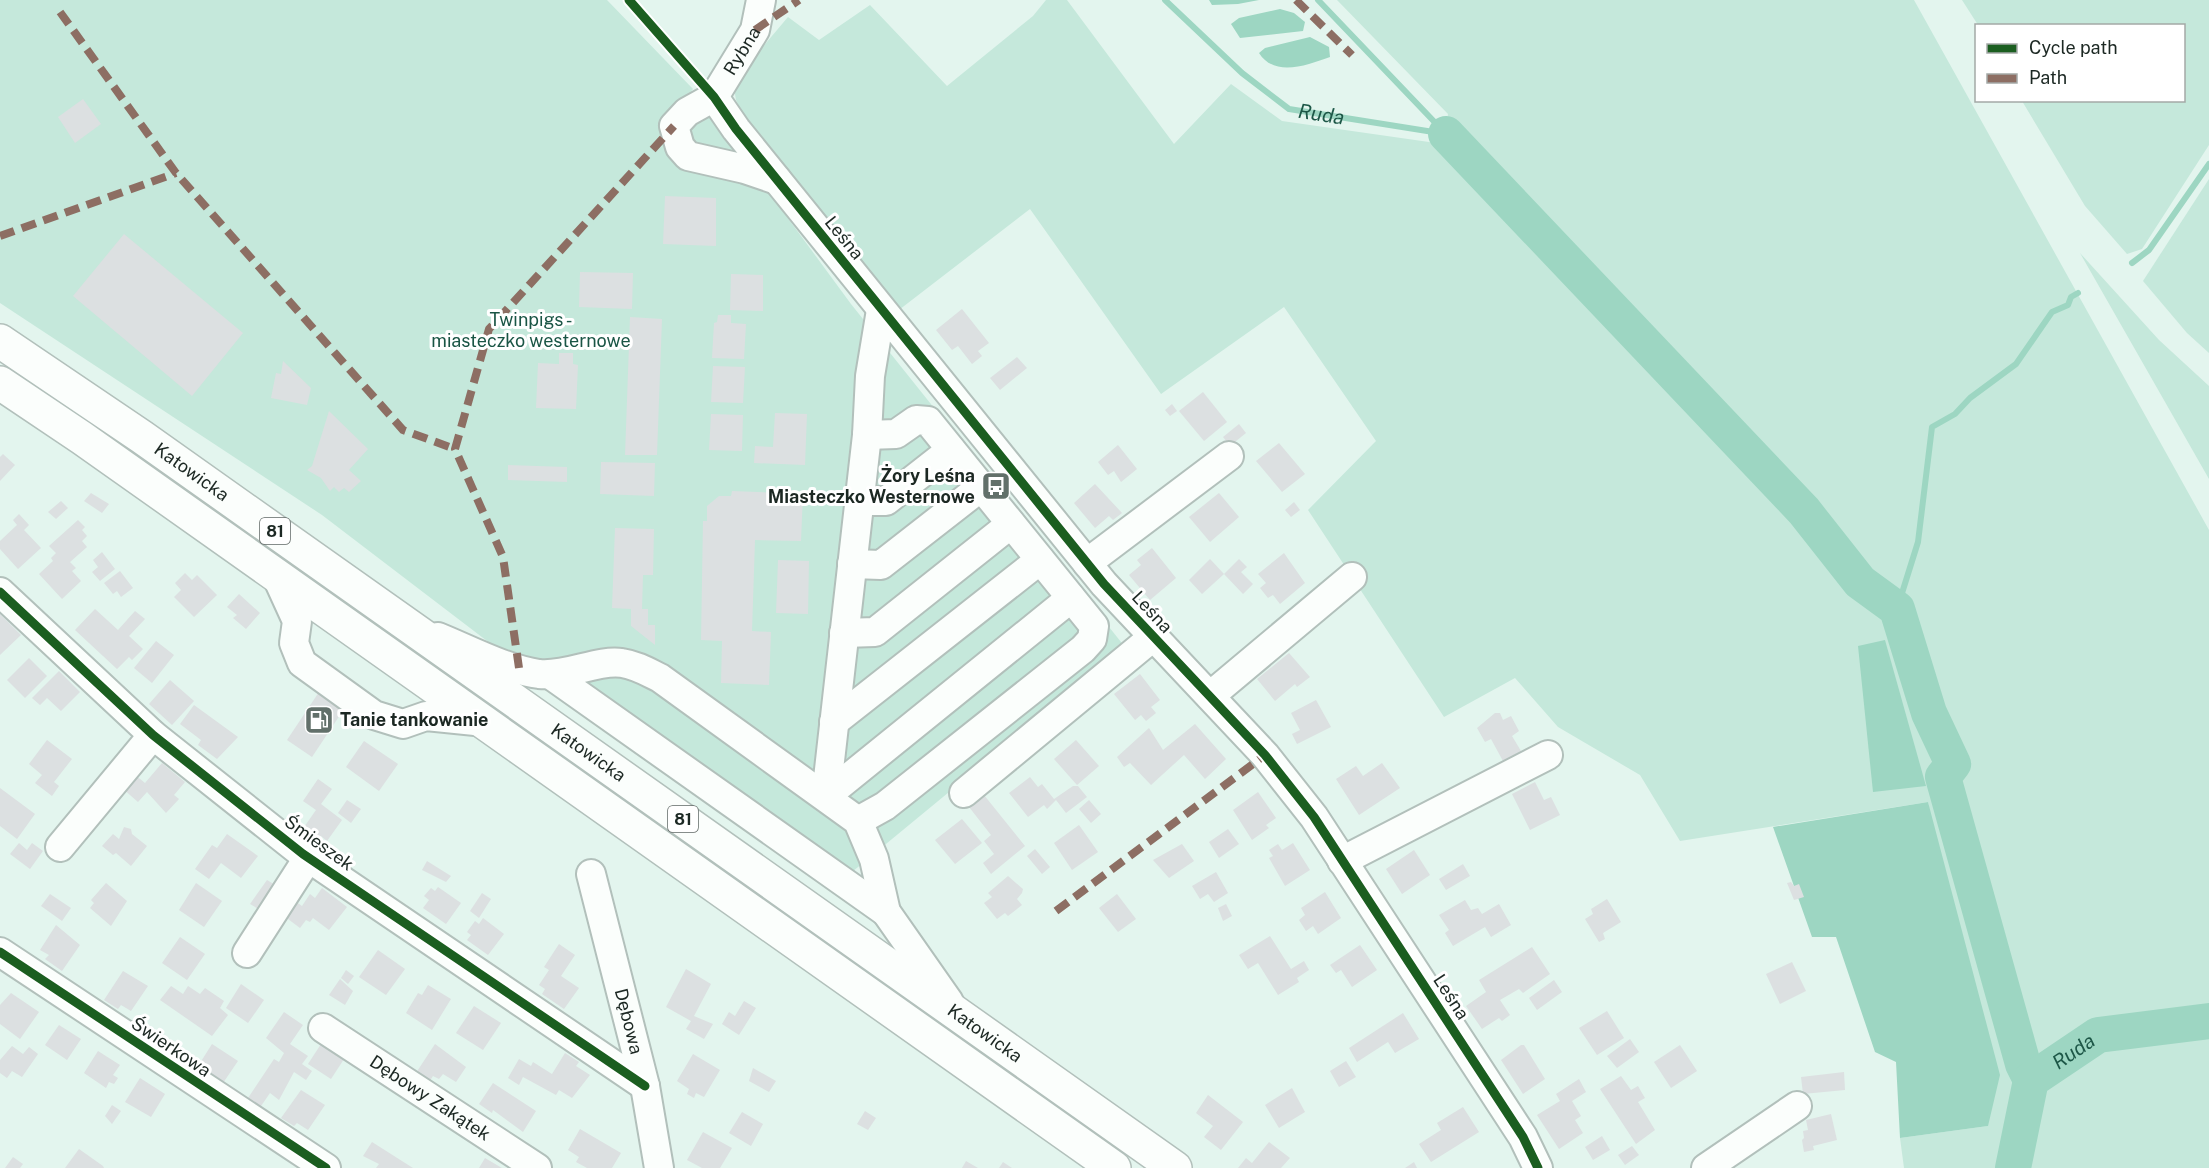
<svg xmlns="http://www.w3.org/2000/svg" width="2209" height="1168" font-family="'Public Sans',sans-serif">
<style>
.green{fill:#c5e8db}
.water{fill:#9dd6c2}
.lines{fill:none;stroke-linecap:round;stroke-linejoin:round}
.stream{stroke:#9dd6c2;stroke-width:6}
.river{stroke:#9dd6c2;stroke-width:36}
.building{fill:#dce0e1}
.minor-casing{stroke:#b2c0bb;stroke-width:32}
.major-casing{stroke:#b2c0bb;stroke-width:36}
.minor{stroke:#fbfefc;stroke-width:28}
.major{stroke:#fbfefc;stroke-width:33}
.quiet{stroke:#8d6e63;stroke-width:8;stroke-dasharray:15 8;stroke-linecap:butt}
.cycleway-casing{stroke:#fff;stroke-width:13}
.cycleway{stroke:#1b5e20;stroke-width:9}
.labels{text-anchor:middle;stroke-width:6;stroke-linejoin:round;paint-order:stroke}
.shield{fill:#fff;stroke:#606865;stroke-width:1.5}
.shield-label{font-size:16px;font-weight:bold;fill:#1c2823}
.street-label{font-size:18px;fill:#1c2823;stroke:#fff}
.park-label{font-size:18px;fill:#1a5545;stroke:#fff}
.poi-label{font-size:18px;font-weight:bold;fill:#1c2823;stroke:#fff;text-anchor:end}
.water-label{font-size:20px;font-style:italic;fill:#1d5747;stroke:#fff}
</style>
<rect width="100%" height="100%" fill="#e3f5ee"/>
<g class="green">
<polygon points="0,0 607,0 693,89 689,94 715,119 851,304 1125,647 835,886 550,689 322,515 0,303"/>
<polygon points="1046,0 1067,0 1174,144 1231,84 1282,121 1443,144 1448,114 1337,0 1914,0 2209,530 2209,1168 1904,1168 1900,1138 1988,1126 1928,802 1680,841 1640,775 1558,727 1515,678 1444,717 1308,510 1376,441 1284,307 1161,394 1030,209 895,313 753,137 736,100 733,82 788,17 819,40 870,5 947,86 1033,16"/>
<polygon points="1962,0 2209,0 2209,145 2142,249 2127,254 2085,206 2022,101 2184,100 2184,26 1978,25"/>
<polygon points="2209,179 2209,353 2187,333 2143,281"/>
<polygon points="2080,253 2159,340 2209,386 2209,479"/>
</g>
<g class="water">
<polygon points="1209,0 1259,0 1238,4 1212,5"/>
<polygon points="1280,9 1294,13 1305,22 1303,31 1240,38 1231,24 1239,18"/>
<path d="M1310 37 1329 47 1330 57C1307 65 1275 78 1259 53L1265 48Z"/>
<polygon points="1885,640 1926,786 1873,792 1858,646"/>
<polygon points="1928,802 2000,1075 1988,1126 1900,1138 1896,1062 1875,1052 1836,937 1812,937 1773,827"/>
</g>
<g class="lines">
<g class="stream">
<path id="s1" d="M1165 0 1242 73 1289 109 1446 134"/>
<polyline points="1318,0 1446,134"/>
<polyline points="2132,263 2149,250 2209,164"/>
<polyline points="1897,609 1918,542 1932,427 1955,414 1970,398 2016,364 2052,312 2068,305 2071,297 2078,293"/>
</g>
<g class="river">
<polyline points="1446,134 1804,511 1860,582 1897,609 1929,713 1953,764 1943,777 2023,1064 2031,1080"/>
<path id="s2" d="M2013 1168 2031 1080 2098 1035 2209 1021"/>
</g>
</g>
<g class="building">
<polygon points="83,99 101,124 75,143 58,117"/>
<polygon points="665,196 716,198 716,246 663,244"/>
<polygon points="124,234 243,333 192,396 73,296"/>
<polygon points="580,272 633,273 632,309 579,307"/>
<polygon points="731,274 763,275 763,311 730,310"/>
<polygon points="962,309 989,343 978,351 982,356 972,364 958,346 952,350 936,330"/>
<polygon points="718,315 731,315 731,323 746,324 744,359 712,358 714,323 717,322"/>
<polygon points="630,317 662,319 657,455 625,455"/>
<polygon points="559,353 573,353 573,364 578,365 576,409 536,408 538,363 559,364"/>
<polygon points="1017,357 1027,368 1000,390 990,378"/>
<polygon points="283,361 311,388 307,405 271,398 276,373 281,374"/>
<polygon points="713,366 745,367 743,403 711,402"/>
<polygon points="1203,392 1227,422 1204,441 1179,411"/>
<polygon points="1172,404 1177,411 1170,416 1165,410"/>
<polygon points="329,411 368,449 349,470 361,481 349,492 344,488 339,492 334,487 330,491 321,478 307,470 312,466"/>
<polygon points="775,413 807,414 805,465 754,463 755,446 773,447"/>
<polygon points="711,414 743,415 742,451 709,450"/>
<polygon points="1239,424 1246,433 1230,446 1223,437"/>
<polygon points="1279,443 1305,474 1282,492 1256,461"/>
<polygon points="1118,445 1137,469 1121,482 1114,471 1108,475 1098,462"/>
<polygon points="3,454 15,465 0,481 0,457"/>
<polygon points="601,462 655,463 654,496 600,494"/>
<polygon points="508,465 567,467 567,482 508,480"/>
<polygon points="1095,484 1122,513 1113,520 1109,516 1095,528 1074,503"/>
<polygon points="732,491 803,494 801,541 755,540 752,631 771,632 769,685 721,683 722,641 701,640 703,521 707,521 707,506 719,496 731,496"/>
<polygon points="91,493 109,504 102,513 84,501"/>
<polygon points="1219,493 1239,517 1210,542 1189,517"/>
<polygon points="61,501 68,508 56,519 48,512"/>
<polygon points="1294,502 1300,510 1291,517 1285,510"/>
<polygon points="19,514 29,525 24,530 41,548 18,569 0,549 0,541 17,525 13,520"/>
<polygon points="78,520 85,527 82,530 87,536 82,541 87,547 70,562 76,568 72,571 81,581 62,599 39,574 53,561 51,558 56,553 49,546"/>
<polygon points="615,528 654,529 653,575 643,575 642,609 648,609 648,625 655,625 655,645 631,626 631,609 612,608"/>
<polygon points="1152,548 1176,578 1150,600 1129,575 1141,565 1137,560"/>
<polygon points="102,552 115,569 100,581 92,572 98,567 93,560"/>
<polygon points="1284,553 1305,583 1280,604 1273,595 1268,598 1260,588 1266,583 1258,574"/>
<polygon points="1210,559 1224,574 1202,594 1189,580"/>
<polygon points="1239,559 1247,567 1241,572 1253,584 1243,594 1224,574"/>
<polygon points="778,560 809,561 808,614 776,613"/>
<polygon points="120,571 133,588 121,597 117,591 113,594 104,583"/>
<polygon points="185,573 192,580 197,575 217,595 194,617 174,597 181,590 175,583"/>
<polygon points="239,594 260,613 246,629 233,618 237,615 227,607"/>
<polygon points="95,609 118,630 135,611 145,619 129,636 143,649 132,660 129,657 117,669 75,630"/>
<polygon points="0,614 21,635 0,655"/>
<polygon points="156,641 174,655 152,683 134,668"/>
<polygon points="1289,653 1310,677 1297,687 1295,684 1275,701 1257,679"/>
<polygon points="29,658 47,676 25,698 7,680"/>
<polygon points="59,671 80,692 61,711 47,698 40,705 32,698"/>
<polygon points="1140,674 1160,700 1151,707 1156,713 1146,721 1141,715 1135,720 1114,694"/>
<polygon points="170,680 194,701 172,725 149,704"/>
<polygon points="323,686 348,703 312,757 287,740"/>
<polygon points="1316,700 1331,727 1297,744 1292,734 1300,730 1291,713"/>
<polygon points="194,705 238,737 217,759 198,745 201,740 180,724"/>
<polygon points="1495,713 1500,713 1503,720 1511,716 1519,731 1512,736 1521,751 1503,761 1491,739 1485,742 1477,728"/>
<polygon points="1195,724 1226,759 1205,779 1184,755 1151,785 1130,763 1124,767 1117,757 1149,728 1163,750"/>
<polygon points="47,740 72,759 54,782 59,786 52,796 35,783 42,775 29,764"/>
<polygon points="1076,740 1099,766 1077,785 1054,759"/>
<polygon points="364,741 398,764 379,791 346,767"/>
<polygon points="162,763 185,782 174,795 179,799 166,813 147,792 138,802 122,788 134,774 145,783"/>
<polygon points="1382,763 1400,788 1359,815 1336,779 1356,766 1363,776"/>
<polygon points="1030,777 1038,787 1042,784 1054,799 1073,786 1078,786 1087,797 1066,813 1056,800 1047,809 1044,805 1028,817 1009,793"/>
<polygon points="318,779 332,789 321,804 342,820 327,841 321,836 316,841 302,830 316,810 303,801"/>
<polygon points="1535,782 1544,800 1551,797 1560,815 1530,830 1512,794"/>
<polygon points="0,788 35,814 17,839 0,826"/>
<polygon points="1258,792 1276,818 1266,825 1269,828 1252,840 1233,810"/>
<polygon points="984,795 1025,846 991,874 983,863 994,854 984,841 991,835 969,807"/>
<polygon points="347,800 361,809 351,823 338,813"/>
<polygon points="1089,800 1101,814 1091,823 1079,809"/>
<polygon points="962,819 982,843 955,864 935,840"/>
<polygon points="1079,825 1098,852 1072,870 1054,843"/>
<polygon points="124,827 131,829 132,834 147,846 131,866 116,853 113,855 102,846 113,834 119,839"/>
<polygon points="1228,829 1239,844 1219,858 1209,842"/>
<polygon points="227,834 258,856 241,878 221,863 209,879 195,869 212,845 217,848"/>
<polygon points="19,843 27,850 32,843 43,851 30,869 10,854"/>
<polygon points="1293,843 1310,870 1285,886 1269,858 1273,856 1269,850 1278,844 1282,850"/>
<polygon points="1182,844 1194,861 1169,878 1153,860"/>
<polygon points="1035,849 1050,867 1042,874 1027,856"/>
<polygon points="1414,850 1430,875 1402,894 1386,869"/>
<polygon points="427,861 451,876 446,882 422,870"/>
<polygon points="1463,864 1470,876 1446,890 1439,879"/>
<polygon points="1216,872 1228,893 1214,902 1208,894 1200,899 1192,886"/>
<polygon points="1008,876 1023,889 1022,893 1017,899 1022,905 1008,916 1005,913 997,919 984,903 992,897 988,893"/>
<polygon points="267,880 282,889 265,913 250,904"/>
<polygon points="1791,882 1794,886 1799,884 1804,897 1794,900 1787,883"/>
<polygon points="106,883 127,901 111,926 90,908 94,903 91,900"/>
<polygon points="196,883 222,901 204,927 179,910"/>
<polygon points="438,887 461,903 446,924 423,908 429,900 424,896 431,888 435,891"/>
<polygon points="322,888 347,907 329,930 313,918 310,922 306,920 300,928 284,916 295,901 302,906 310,894 315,898"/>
<polygon points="1325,892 1341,918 1318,934 1313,926 1306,931 1299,920 1305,915 1301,908"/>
<polygon points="482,893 491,899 479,918 470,911"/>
<polygon points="50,894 71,908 62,921 41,906"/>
<polygon points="1117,894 1136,919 1118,932 1099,908"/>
<polygon points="1607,899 1621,922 1603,933 1605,939 1599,942 1585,919 1593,914 1591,909"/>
<polygon points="1465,900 1471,910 1478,908 1482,914 1499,904 1511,925 1491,937 1485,927 1453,946 1445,933 1449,930 1439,915"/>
<polygon points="1226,904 1232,916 1223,921 1218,908"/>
<polygon points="483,918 504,934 488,955 467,940 471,935 467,932 475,921 479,924"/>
<polygon points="56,925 80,945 62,971 45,959 49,955 40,950"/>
<polygon points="1270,936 1291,969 1304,961 1309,970 1297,978 1299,982 1278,995 1258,963 1248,969 1239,955"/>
<polygon points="180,937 205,954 187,980 162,963"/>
<polygon points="559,944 575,955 561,976 579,988 564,1009 542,994 545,989 539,985 549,970 544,967"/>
<polygon points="1360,945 1377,970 1352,987 1341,970 1336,973 1330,965"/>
<polygon points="1532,947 1550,974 1523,993 1519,989 1500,1000 1510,1015 1502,1021 1499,1018 1482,1029 1466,1006 1486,992 1479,980"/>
<polygon points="378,950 405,969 386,995 359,977"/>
<polygon points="1792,962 1806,991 1780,1004 1766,974"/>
<polygon points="686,969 711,984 694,1016 713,1024 704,1039 686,1029 691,1021 666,1007"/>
<polygon points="346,970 354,976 348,984 341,978"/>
<polygon points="123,971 148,986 131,1011 121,1005 118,1009 104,1000"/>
<polygon points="340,979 353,991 345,1005 329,995"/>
<polygon points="1554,980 1562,992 1537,1010 1529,998"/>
<polygon points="241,984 264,1000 248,1023 226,1008"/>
<polygon points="428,985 451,999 432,1030 406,1013 418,993 422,995"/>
<polygon points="171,986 183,994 188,986 200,994 205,988 224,1001 220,1008 228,1015 212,1036 160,1000"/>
<polygon points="11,993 39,1012 20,1039 0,1024 0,1005"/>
<polygon points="744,1001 756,1008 739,1035 722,1024 729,1012 735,1016"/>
<polygon points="474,1006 501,1023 483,1050 456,1033"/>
<polygon points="1607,1011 1624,1038 1597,1055 1579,1028"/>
<polygon points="284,1012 303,1025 290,1044 308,1056 302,1064 312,1071 306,1080 294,1072 279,1100 270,1093 259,1109 246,1101 274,1059 279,1062 284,1053 266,1038"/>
<polygon points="1403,1013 1419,1039 1395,1053 1388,1042 1357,1062 1349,1048"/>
<polygon points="59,1025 81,1039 67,1060 45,1045"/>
<polygon points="1630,1039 1639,1052 1617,1068 1607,1056"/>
<polygon points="323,1041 346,1056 331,1079 308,1064"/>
<polygon points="212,1044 238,1061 223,1083 203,1070 205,1066 200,1063"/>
<polygon points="435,1044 466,1067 456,1082 443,1074 439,1079 433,1076 427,1085 414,1076"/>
<polygon points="1521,1045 1524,1045 1545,1079 1523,1094 1501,1060"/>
<polygon points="1680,1045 1697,1071 1671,1088 1654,1062"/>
<polygon points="12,1046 23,1054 29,1047 38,1054 22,1077 12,1071 7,1078 0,1073 0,1060"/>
<polygon points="98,1051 120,1065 113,1075 118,1078 114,1084 109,1082 106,1088 84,1073"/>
<polygon points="565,1053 579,1062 576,1066 590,1075 572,1098 559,1090 556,1095 523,1077 519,1085 508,1078 519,1059 531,1066 533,1062 552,1074"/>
<polygon points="693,1054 720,1070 704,1097 696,1093 694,1098 687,1094 689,1089 677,1081"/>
<polygon points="1346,1061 1356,1077 1339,1087 1330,1071"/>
<polygon points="753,1068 776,1081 769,1092 749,1081"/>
<polygon points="1844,1072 1845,1090 1803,1094 1801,1077"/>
<polygon points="1621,1076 1631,1090 1638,1086 1642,1093 1645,1098 1638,1102 1655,1130 1636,1144 1600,1089"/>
<polygon points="140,1078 165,1094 151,1117 125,1102"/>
<polygon points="1579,1079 1586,1092 1572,1101 1581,1116 1575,1120 1583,1133 1559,1149 1537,1115 1560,1101 1556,1094"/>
<polygon points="493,1083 536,1111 523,1132 493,1110 492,1113 479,1104"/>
<polygon points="1292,1088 1305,1112 1279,1128 1265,1105"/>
<polygon points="301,1090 325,1105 308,1130 297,1123 294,1126 281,1118"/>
<polygon points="1208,1095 1243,1122 1221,1150 1204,1137 1213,1126 1196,1113"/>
<polygon points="112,1105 121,1111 112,1124 105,1116"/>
<polygon points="1463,1107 1479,1132 1431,1162 1419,1144 1441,1130 1437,1123"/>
<polygon points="865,1111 876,1118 868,1130 857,1124"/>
<polygon points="742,1112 763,1124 751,1146 729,1133"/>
<polygon points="1831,1114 1837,1140 1813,1146 1814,1150 1804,1152 1802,1140 1804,1138 1803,1131 1808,1130 1806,1120"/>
<polygon points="580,1129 621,1153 612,1168 587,1168 576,1162 579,1157 568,1150"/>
<polygon points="703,1132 732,1148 720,1168 702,1168 687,1160"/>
<polygon points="1602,1136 1610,1150 1593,1160 1585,1147"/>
<polygon points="372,1142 413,1168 376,1168 379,1164 363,1156"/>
<polygon points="1269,1142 1290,1158 1281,1168 1238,1168 1246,1158 1252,1163"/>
<polygon points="1632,1146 1639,1155 1625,1165 1618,1155"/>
<polygon points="79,1149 103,1166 104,1168 65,1168"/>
<polygon points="13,1157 23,1164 20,1168 5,1168"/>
<polygon points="485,1158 502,1168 479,1168"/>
<polygon points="966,1161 978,1168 962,1168"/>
<polygon points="1003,1162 1012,1168 999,1168"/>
<polygon points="1414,1162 1417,1168 1405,1168"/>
</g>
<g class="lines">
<g class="minor-casing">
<g id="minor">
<polyline points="714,97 736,129 1104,584 1265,755 1314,817 1523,1137 1538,1168"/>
<polyline points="714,97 687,112 674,126 680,147 688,156 745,169 777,180"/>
<path id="s3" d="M714 97 755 30 761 0"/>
<polyline points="859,501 886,501 951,450"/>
<polyline points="1087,563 1229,456"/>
<polyline points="852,564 881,565 981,487"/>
<polyline points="276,575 297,621 294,643 302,663 374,715 403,724 426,716 485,722"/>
<polyline points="0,592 153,735 303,854 645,1086"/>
<polyline points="844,633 875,632 1011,524"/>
<path d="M438 637C470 650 505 669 539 674 567 677 598 659 622 663 636 665 648 672 660 678L858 821 874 859 886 912 949 1002"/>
<polyline points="551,675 886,912"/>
<polyline points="1210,696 1352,577"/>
<polyline points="834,722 1040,560"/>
<polyline points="964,793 1153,637"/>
<polyline points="826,796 867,435 870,376 881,310"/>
<polyline points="826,796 1071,598"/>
<polyline points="858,821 885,806 1083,649 1092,639 1094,626 928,421 916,420 896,434 867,435"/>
<polyline points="60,847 153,735"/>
<polyline points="1342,861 1548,755"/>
<path id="s4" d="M591 874 645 1086 659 1168"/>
<polyline points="0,952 326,1168"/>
<polyline points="247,953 308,858"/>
<path id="s5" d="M323 1028 537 1168"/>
<polyline points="1706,1168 1797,1106"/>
</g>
</g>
<g class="major-casing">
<g id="major">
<path id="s6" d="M0 341 142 437 1175 1168"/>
<polyline points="0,383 82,438 1114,1168"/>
</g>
</g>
<use href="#minor" class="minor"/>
<use href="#major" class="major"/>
<g class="quiet">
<polyline points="1296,0 1352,55"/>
<polyline points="60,12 176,173 403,430 455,449"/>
<polyline points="755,30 799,0"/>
<polyline points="0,236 176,173"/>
<polyline points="519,668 503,557 455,449 489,329 674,126"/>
<polyline points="1056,911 1265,755"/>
</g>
<g class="cycleway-casing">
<g id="cycleway">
<polyline points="629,0 714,97 736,129 1104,584 1265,755 1314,817 1523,1137 1538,1168"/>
<polyline points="0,592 153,735 303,854 645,1086"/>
<polyline points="0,952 326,1168"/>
</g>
</g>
<use href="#cycleway" class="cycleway"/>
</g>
<defs>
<g id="bus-square" transform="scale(1.5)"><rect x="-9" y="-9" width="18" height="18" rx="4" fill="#62706a" stroke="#fff"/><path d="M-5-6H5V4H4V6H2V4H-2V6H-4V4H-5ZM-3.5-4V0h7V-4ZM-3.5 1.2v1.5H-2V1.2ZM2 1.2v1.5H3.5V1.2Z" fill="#fff"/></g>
<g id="fuel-square" transform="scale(1.5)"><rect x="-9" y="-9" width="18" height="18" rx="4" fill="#62706a" stroke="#fff"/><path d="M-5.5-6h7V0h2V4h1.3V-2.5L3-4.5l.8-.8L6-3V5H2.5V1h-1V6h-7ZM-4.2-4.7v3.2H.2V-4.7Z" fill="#fff"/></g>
</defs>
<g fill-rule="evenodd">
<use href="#bus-square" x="996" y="486"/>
<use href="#fuel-square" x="319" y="720"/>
</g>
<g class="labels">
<g class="shield">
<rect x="260" y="518" width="30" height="26" rx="4.5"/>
<rect x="668" y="806" width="30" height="26" rx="4.5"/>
</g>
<g class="shield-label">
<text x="275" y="537">81</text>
<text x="683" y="825">81</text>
</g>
<g class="street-label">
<text dy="6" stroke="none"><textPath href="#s3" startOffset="54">Rybna</textPath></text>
<text transform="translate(844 238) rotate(51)" y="6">Leśna</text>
<text dy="6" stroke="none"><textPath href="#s6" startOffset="232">Katowicka</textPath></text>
<text transform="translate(1152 612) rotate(47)" y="6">Leśna</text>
<text dy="6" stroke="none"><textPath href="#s6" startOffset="718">Katowicka</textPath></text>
<text transform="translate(319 843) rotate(36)" y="6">Śmieszek</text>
<text transform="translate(1451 997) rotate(57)" y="6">Leśna</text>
<text dy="6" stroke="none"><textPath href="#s4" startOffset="152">Dębowa</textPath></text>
<text dy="6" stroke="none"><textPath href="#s6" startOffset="1204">Katowicka</textPath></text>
<text transform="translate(171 1047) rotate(34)" y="6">Świerkowa</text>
<text dy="6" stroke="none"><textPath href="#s5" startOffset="128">Dębowy Zakątek</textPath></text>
</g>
<g class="park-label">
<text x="531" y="326">Twinpigs -<tspan x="531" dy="21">miasteczko westernowe</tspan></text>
</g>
<g class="poi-label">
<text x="975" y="482">Żory Leśna<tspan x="975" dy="21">Miasteczko Westernowe</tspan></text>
<text x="340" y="726" text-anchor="start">Tanie tankowanie</text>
</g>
<g class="water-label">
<text dy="7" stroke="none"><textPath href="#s1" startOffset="198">Ruda</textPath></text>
<text dy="7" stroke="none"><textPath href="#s2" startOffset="141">Ruda</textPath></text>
</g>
</g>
<rect x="1975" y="24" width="210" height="78" fill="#ffffff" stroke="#a4a9a7" stroke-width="1.5"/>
<rect x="1987" y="44" width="30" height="9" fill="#1b5e20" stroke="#a4a9a7" stroke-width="1.5"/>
<text x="2029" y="54" font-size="18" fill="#1c2823">Cycle path</text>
<rect x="1987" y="74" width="30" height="9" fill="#8d6e63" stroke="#a4a9a7" stroke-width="1.5"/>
<text x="2029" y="84" font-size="18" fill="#1c2823">Path</text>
</svg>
